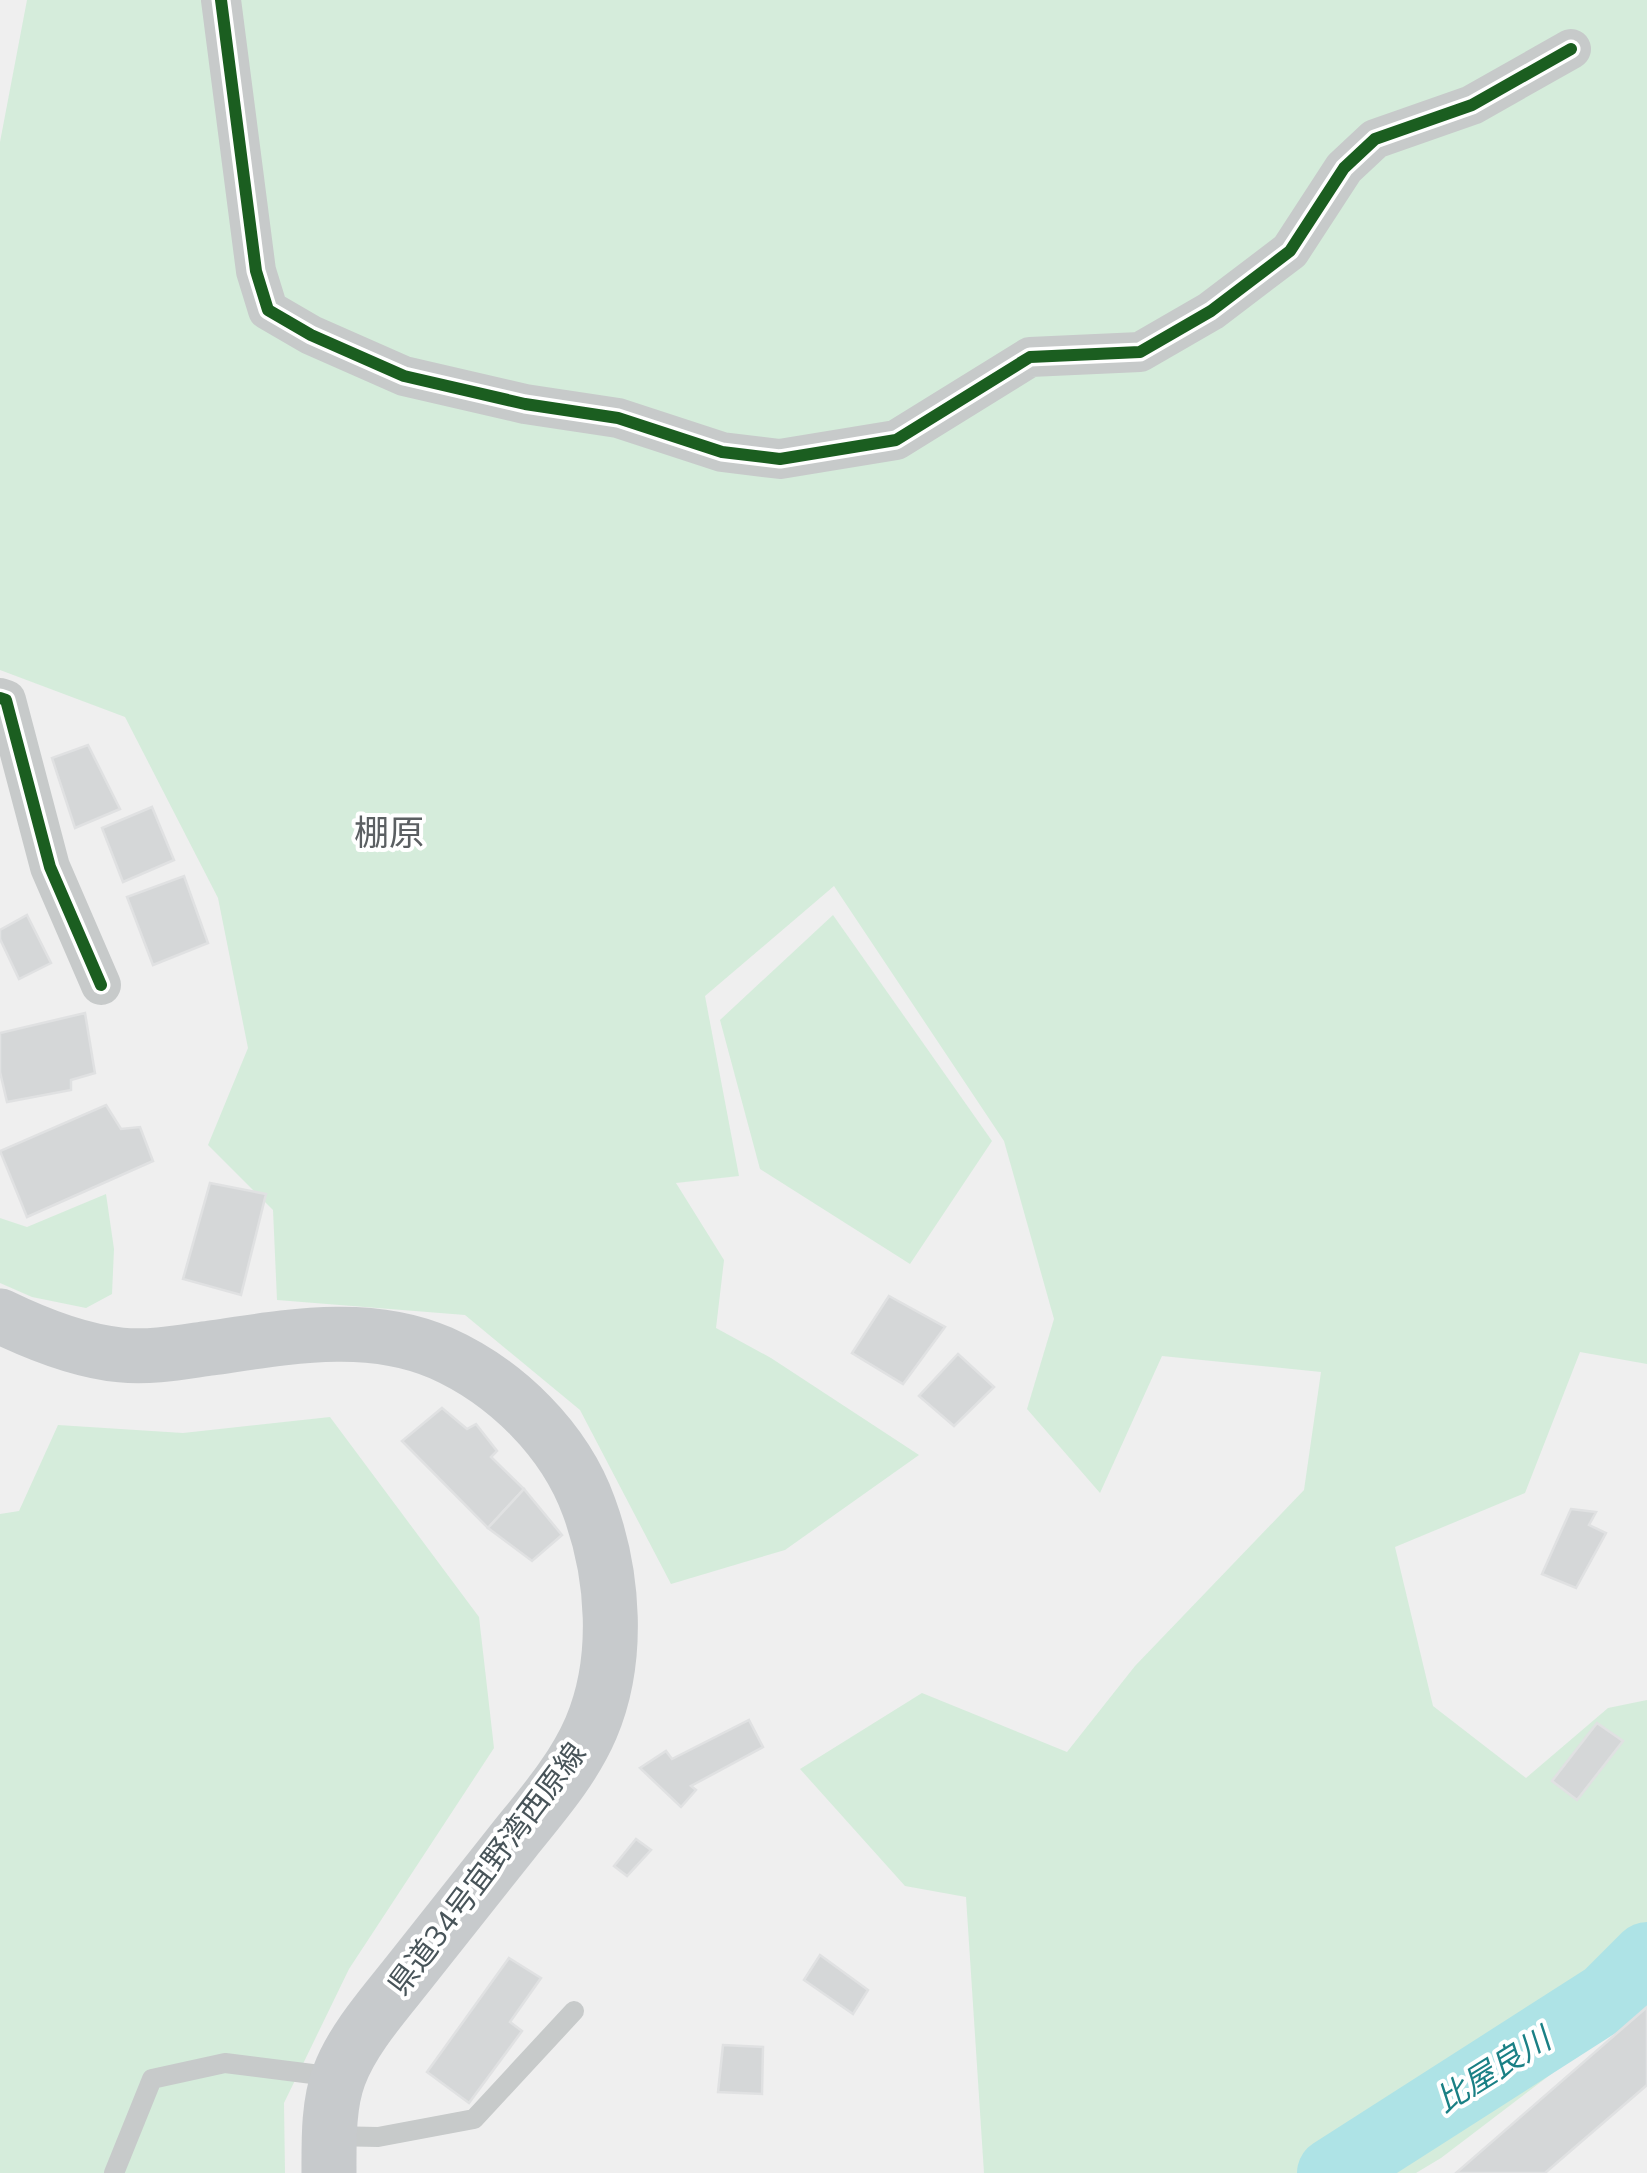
<svg xmlns="http://www.w3.org/2000/svg" width="1647" height="2173" font-family="'Nunito Sans','Noto Sans JP',sans-serif">
<style>
.green{fill:#d5ecdb}
.lines{fill:none;stroke-linecap:round;stroke-linejoin:round}
.river{stroke:#aee3e6;stroke-width:70}
.building{fill:#d5d7d8;stroke:#e0e1e2;stroke-width:2.5}
.service{stroke:#c7caca;stroke-width:20}
.minor{stroke:#c7caca;stroke-width:40}
.secondary{stroke:#c7cacc;stroke-width:55}
.cycleway-casing{stroke:#fff;stroke-width:19}
.cycleway{stroke:#1b5e20;stroke-width:12}
.labels{text-anchor:middle;stroke-width:8;stroke-linejoin:round;paint-order:stroke}
.street-label{font-size:30px;fill:#485459;stroke:#fff}
.water-label{font-size:32px;font-style:italic;fill:#1a8085;stroke:#fff}
.quarter-label{font-size:35px;fill:#5b5f62;stroke:#fff}
</style>
<rect width="100%" height="100%" fill="#efefef"/>
<g class="green">
<polygon points="27,0 1647,0 1647,1364 1580,1352 1525,1493 1395,1547 1433,1706 1526,1778 1608,1708 1647,1700 1647,2001 1441,2158 1416,2173 984,2173 966,1897 905,1886 800,1769 922,1693 1067,1752 1135,1666 1304,1490 1321,1372 1162,1356 1100,1493 1027,1409 1054,1319 1004,1141 834,886 705,996 739,1176 676,1183 724,1260 716,1328 771,1358 919,1455 785,1550 671,1584 580,1410 465,1315 277,1300 273,1210 208,1145 248,1048 218,898 125,717 0,670 0,142"/>
<polygon points="833,915 992,1141 910,1264 760,1169 720,1020"/>
<polygon points="106,1194 114,1249 112,1294 86,1308 32,1297 0,1283 0,1218 27,1227"/>
<polygon points="330,1417 479,1617 494,1748 349,1969 284,2103 285,2173 0,2173 0,1514 19,1511 58,1425 183,1433"/>
</g>
<g class="lines">
<polyline class="river" points="1332,2173 1607,1997 1647,1957"/>
</g>
<g class="building">
<polygon points="88,745 120,809 75,828 52,758"/>
<polygon points="152,807 174,860 123,882 102,828"/>
<polygon points="184,876 208,943 153,965 127,897"/>
<polygon points="27,915 51,963 19,979 0,939 0,930"/>
<polygon points="85,1013 95,1073 71,1080 71,1090 7,1102 0,1072 0,1033"/>
<polygon points="106,1105 121,1129 140,1127 153,1161 27,1217 0,1151"/>
<polygon points="210,1183 266,1194 241,1295 183,1279"/>
<polygon points="889,1296 945,1327 903,1384 852,1353"/>
<polygon points="958,1354 994,1387 954,1426 919,1396"/>
<polygon points="442,1408 467,1429 476,1424 497,1451 491,1457 524,1489 488,1528 402,1441"/>
<polygon points="524,1489 562,1535 532,1561 488,1528"/>
<polygon points="1571,1509 1596,1512 1589,1525 1606,1533 1576,1588 1542,1574"/>
<polygon points="749,1720 763,1747 691,1786 696,1790 681,1807 640,1768 666,1751 672,1759"/>
<polygon points="1597,1723 1623,1741 1577,1800 1552,1781"/>
<polygon points="636,1839 651,1850 627,1876 614,1866"/>
<polygon points="820,1955 868,1990 853,2014 804,1980"/>
<polygon points="509,1958 541,1978 510,2022 522,2031 469,2103 427,2072"/>
<polygon points="1647,2007 1647,2085 1545,2173 1456,2173"/>
<polygon points="723,2045 763,2047 762,2094 718,2092"/>
</g>
<g class="lines">
<g class="service">
<polyline points="331,2136 378,2137 474,2119 574,2011"/>
<polyline points="114,2173 152,2079 225,2063 336,2077"/>
</g>
<g class="minor">
<polyline points="221,0 256,271 268,310 311,335 404,376 525,404 618,418 722,452 780,459 896,440 1030,357 1140,352 1211,311 1290,251 1344,168 1375,139 1472,105 1571,49"/>
<polyline points="0,698 6,700 50,867 101,985"/>
</g>
<path class="secondary" d="M0 1316C37 1334 80 1351 121 1355 151 1358 182 1352 211 1348 287 1337 368 1321 441 1353 506 1382 565 1440 589 1507 614 1575 620 1660 591 1728 573 1770 542 1805 514 1840 480 1883 445 1927 411 1970 386 2002 353 2038 339 2076 328 2105 329 2142 329 2173"/>
<g class="cycleway-casing">
<g id="cycleway">
<polyline points="221,0 256,271 268,310 311,335 404,376 525,404 618,418 722,452 780,459 896,440 1030,357 1140,352 1211,311 1290,251 1344,168 1375,139 1472,105 1571,49"/>
<polyline points="0,698 6,700 50,867 101,985"/>
</g>
</g>
<use href="#cycleway" class="cycleway"/>
</g>
<g class="labels">
<g class="street-label">
<text transform="translate(487 1869) rotate(-53)" y="10">県道34号宜野湾西原線</text>
</g>
<g class="water-label">
<text transform="translate(1493 2070) rotate(-32)" y="11">比屋良川</text>
</g>
<g class="quarter-label">
<text x="389" y="845">棚原</text>
</g>
</g>
</svg>
